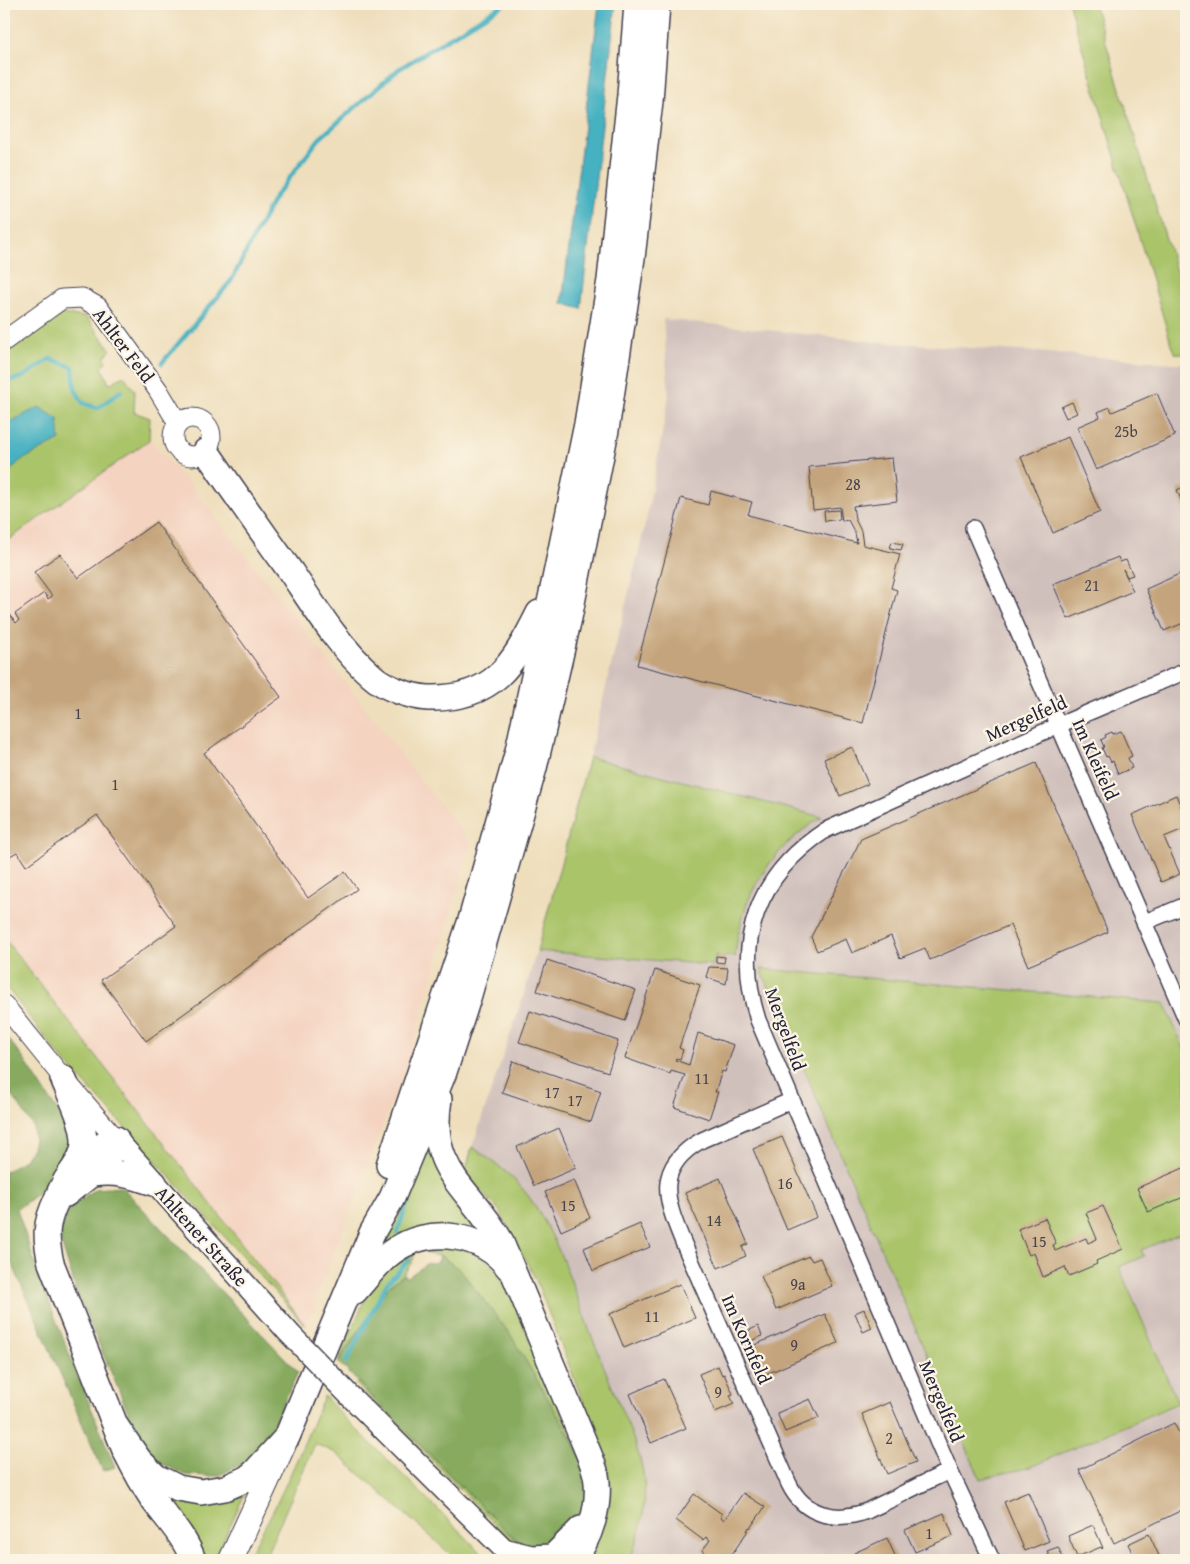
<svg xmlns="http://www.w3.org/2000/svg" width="1190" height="1564" font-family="'Gentium Book Plus',serif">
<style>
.built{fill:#f4d3c1}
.industrial{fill:#d0c0bc}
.green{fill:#aac46a;stroke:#667352}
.forest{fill:#87aa5e;stroke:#54664c}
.water{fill:#44b1c1;stroke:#336a7e}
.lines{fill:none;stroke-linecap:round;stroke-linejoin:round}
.stream{stroke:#44b1c1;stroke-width:4.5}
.building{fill:#c4a47c}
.minor-casing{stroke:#413e4e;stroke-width:18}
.tertiary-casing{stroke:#413e4e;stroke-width:21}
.secondary-casing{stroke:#413e4e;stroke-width:24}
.primary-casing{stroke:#413e4e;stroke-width:26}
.trunk-casing{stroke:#413e4e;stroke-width:28}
.minor{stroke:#fff;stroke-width:15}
.tertiary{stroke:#fff;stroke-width:19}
.secondary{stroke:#fff;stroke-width:21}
.primary{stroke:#fff;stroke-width:24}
.trunk{stroke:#fff;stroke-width:25}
.secondary-bridge-casing{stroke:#413e4e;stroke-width:24;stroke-linecap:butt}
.secondary-bridge{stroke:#fff;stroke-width:21}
.labels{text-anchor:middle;stroke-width:4.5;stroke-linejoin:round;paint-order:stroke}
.number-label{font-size:16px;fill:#4a424b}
.street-label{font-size:19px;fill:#22223b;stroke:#fcf5e5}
</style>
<rect width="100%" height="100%" fill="#fcf5e5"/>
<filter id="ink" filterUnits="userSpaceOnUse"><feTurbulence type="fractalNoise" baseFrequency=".02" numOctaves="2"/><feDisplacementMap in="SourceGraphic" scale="10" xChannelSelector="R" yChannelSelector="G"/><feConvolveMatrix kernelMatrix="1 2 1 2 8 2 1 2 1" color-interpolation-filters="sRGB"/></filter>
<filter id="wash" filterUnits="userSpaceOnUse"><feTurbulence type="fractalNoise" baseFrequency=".0096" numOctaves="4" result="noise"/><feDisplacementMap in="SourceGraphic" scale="20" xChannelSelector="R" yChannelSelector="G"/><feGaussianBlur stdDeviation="1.12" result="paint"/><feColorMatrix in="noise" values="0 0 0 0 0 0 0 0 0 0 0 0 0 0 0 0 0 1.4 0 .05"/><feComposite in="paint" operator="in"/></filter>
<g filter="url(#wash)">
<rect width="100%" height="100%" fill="#eedebc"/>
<polygon class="built" points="149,440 190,484 471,844 409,1057 306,1326 4,938 4,543"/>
<polygon class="industrial" points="663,319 879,342 1037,352 1186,364 1186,1053 1164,1003 762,970 1030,1467 1178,1404 1119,1266 1143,1256 1141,1250 1186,1231 1186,1560 1015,1560 1013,1555 1003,1560 630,1560 642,1525 645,1497 644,1478 635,1442 584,1319 558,1248 543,1218 509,1175 472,1147 523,997 556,885 589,757 646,521 669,396"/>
<g class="green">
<polygon points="1069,4 1094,4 1186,304 1186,354 1174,353"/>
<polygon points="61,314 86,317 111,350 105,356 106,361 102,367 109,384 124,376 135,391 134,412 150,418 149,440 4,543 4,355"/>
<path d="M589 757 822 817C769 850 741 895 735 957L715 955 714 965 537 951 564 852Z"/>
<polygon points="4,938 306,1326 56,1052 4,984"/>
<polygon points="761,969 1164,1003 1186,1053 1186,1231 1141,1250 1144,1256 1119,1267 1178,1403 1030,1467 980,1479"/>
<polygon points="428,1121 489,1229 479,1238 374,1257"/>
<path d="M472 1147C493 1161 514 1176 529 1197 561 1241 577 1301 598 1352 606 1372 614 1392 622 1411 631 1433 641 1455 644 1479 647 1509 640 1533 630 1560H590L608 1507 610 1482 606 1461 536 1280 499 1210 465 1174Z"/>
<path d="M434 1241C469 1243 490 1257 507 1287L578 1450C588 1475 594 1502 576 1525 565 1541 545 1554 524 1548 511 1544 487 1516 476 1505 436 1465 396 1424 356 1384L357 1382 504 1529C510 1534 518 1543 525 1546 551 1558 586 1520 587 1496 588 1480 582 1464 578 1450L510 1334 460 1270 441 1256 428 1254 424 1251V1247L428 1243Z"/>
<polygon points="412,1253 414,1257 412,1262 403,1275 389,1286 338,1362 370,1287 378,1274"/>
<path d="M324 1396 343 1416 489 1560H457L336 1453 315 1444 264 1560H245C278 1509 300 1452 324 1396Z"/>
<polygon points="147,1481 250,1483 214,1560 202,1560"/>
</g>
<g class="forest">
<path d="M4 1033 23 1058 58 1112 67 1128 69 1147 61 1176 17 1209C44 1297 81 1382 115 1467L103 1471 11 1261 4 1254V1172L12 1168 25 1159 32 1148 34 1139 33 1126 4 1083Z"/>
<polygon points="122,1187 298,1372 268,1435 248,1461 217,1476 185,1475 156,1460 135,1428 77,1293 59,1235 67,1210 95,1189"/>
<polygon points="440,1256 460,1270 510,1334 578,1450 584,1469 587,1496 582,1515 571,1529 558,1541 545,1547 525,1546 504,1529 338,1362 389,1286 403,1275 408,1277 426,1264 438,1262"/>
</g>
<g class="water">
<polygon points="599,4 616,4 581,309 562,303"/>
<polygon points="39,407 58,419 60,440 20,461 4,476 4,425"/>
</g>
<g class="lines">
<g class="stream">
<polyline points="162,363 231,281 274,198 319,139 399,69 504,4"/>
<polyline points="4,382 23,377 50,359 73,367 75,389 83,403 98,408 121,391"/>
<polyline points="397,1233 423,1157"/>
<polyline points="346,1362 387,1283 409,1260"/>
</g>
</g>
<g id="blocks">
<g class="building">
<polygon points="1157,393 1175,436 1096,470 1077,427 1100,417 1098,412 1110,407 1112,412"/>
<polygon points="1072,402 1077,413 1066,418 1061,407"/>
<polygon points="1068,437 1100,512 1053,533 1021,457"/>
<polygon points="892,458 897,501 853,506 855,519 861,531 863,545 900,554 891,588 897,590 863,723 637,665 681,498 708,505 711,491 752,502 748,515 857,543 855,533 848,520 842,521 840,507 813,510 809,467 849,463 849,462"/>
<polygon points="1186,486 1186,512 1177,490"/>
<polygon points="839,510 840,519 825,521 824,511"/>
<polygon points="156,522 281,697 204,753 308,898 345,872 357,889 146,1041 101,980 176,926 97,815 26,866 17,852 10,856 4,848 4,606 16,623 19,620 15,614 44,593 48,599 52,596 34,572 60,554 78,578"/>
<polygon points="892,542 903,544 901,550 890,548"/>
<polygon points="1118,557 1120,562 1126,560 1133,575 1127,577 1123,569 1133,591 1068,619 1053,584"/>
<polygon points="1186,571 1186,622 1164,631 1146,589"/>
<polygon points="1121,731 1132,756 1128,758 1132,768 1118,774 1113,761 1111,762 1108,756 1106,757 1102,748 1104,747 1101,740 1106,737 1105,735 1112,732 1113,734"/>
<polygon points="852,747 868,784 840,796 824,759"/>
<polygon points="1036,763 1108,932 1028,966 1010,925 930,960 925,948 900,958 891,936 852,953 846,939 817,951 811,937 861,839"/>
<polygon points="1176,795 1186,819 1186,828 1164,837 1180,874 1161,882 1132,815"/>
<polygon points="716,956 725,957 724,963 716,962"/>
<polygon points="547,960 636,990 625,1021 537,991"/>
<polygon points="709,967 728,968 726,984 706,977"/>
<polygon points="655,970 700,985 679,1048 683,1050 680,1059 676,1058 675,1060 689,1065 698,1033 734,1045 725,1072 722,1071 715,1092 718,1092 709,1119 674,1107 685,1075 671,1071 670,1074 625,1058"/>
<polygon points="530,1011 618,1041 608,1072 519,1042"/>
<polygon points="513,1061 601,1091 591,1122 502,1092"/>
<polygon points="559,1128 576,1168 534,1186 517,1147"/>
<polygon points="782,1137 817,1217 787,1230 753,1149"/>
<polygon points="1186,1167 1186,1196 1148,1212 1137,1188"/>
<polygon points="720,1178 748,1244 742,1247 746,1256 718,1268 685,1193"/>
<polygon points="574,1180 590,1218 561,1231 545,1192"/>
<polygon points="1103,1206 1123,1249 1096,1261 1097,1264 1069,1276 1065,1267 1043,1277 1034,1253 1029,1255 1018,1229 1045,1218 1056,1244 1053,1245 1055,1251 1086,1238 1088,1243 1097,1239 1086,1213"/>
<polygon points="640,1224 650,1247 593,1271 584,1248"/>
<polygon points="809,1256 812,1261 820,1258 832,1286 776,1310 761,1276"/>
<polygon points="680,1284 695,1318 624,1348 610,1314"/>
<polygon points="864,1309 872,1328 863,1332 855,1313"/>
<polygon points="825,1314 838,1343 762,1376 750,1347"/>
<polygon points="758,1326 762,1336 746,1343 742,1334"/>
<polygon points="718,1366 722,1375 724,1374 733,1394 730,1395 734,1404 715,1412 699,1374"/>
<polygon points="664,1379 686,1428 651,1443 630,1394"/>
<polygon points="810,1399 819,1418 785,1432 777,1413"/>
<polygon points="890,1402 916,1462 887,1474 862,1414"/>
<polygon points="1174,1423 1186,1447 1186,1508 1114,1543 1079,1470"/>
<polygon points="1028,1492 1049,1541 1025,1551 1004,1502"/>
<polygon points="743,1493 765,1507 750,1528 749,1527 747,1531 747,1532 728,1560 715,1560 702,1551 710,1540 706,1537 703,1540 676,1520 694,1494 722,1514 720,1516 724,1520"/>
<polygon points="944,1513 953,1536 915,1552 905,1530"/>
<polygon points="1093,1525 1103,1548 1102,1549 1101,1547 1077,1557 1068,1536"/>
<polygon points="1149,1534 1161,1560 1136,1560 1128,1544"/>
<polygon points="887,1538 897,1560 857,1560 854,1553"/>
<polygon points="1058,1547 1063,1558 1057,1560 1051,1560 1047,1551"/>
</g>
</g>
</g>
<g filter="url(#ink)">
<use href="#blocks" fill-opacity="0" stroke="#413e4e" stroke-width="1"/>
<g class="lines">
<g class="minor-casing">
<g id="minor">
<polyline points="973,528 1186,1019"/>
<polyline points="1145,922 1186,905"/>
<path d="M792 1100 702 1140C654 1167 665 1199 683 1242L789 1484C804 1515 835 1523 867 1511 877 1506 888 1501 898 1496 915 1487 932 1479 950 1471"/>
<path d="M992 1560 950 1471 758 1020C733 941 757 875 826 830L1059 725 1186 671"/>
</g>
</g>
<g class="tertiary-casing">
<g id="tertiary">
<polyline points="4,341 62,299 82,298 98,307 158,390 178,423"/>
<circle cx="192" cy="437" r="19"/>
<polyline points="4,1005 63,1078 116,1139"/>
</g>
</g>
<g class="secondary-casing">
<g id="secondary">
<polyline points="116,1139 289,1333"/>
<polyline points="351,1397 515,1560"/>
</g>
</g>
<g class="primary-casing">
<polyline id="primary" points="231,1560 284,1444"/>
</g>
<g class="trunk-casing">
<g id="trunk">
<path d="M206 451C234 492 262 532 291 572 316 609 339 647 372 676 385 688 411 697 428 698 493 700 513 665 539 613"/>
<path d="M63 1078C71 1097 85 1124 84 1144 83 1159 72 1170 65 1182 62 1187 59 1193 57 1199 45 1224 45 1236 51 1263L125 1450C134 1468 143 1485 154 1501 169 1521 185 1537 193 1560"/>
<path d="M439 1099C427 1172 469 1186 500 1240L588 1452C591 1459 594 1467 596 1475 601 1502 591 1540 572 1560"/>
<polyline points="389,1165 471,920 518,751 554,584 587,424 610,280 630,95 637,4"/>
<path d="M92 1174C117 1171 131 1175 154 1183"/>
<path d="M66 1194C85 1177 110 1166 116 1139 101 1144 88 1155 76 1166"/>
<path d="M355 1291C367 1278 378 1262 392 1252 429 1225 482 1233 509 1268"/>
<polyline points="117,1428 139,1460 156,1477 178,1488 201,1492 225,1488 246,1479 255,1472 287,1437 372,1233 392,1198 444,1072 468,998 534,768 569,618 606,430 632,258 650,101 657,4"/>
<polyline points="507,1552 531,1558 553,1557"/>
<polyline points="550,1560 581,1529"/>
</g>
</g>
<use href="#minor" class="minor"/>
<use href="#tertiary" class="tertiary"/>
<use href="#secondary" class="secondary"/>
<use href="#primary" class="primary"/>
<use href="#trunk" class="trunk"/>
<g class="secondary-bridge-casing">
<polyline id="secondary-bridge" points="289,1333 351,1397"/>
</g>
<use href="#secondary-bridge" class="secondary-bridge"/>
</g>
</g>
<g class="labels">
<g class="number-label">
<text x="1126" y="437">25b</text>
<text x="853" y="490">28</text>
<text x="1092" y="591">21</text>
<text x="78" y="719">1</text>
<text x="115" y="790">1</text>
<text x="702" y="1084">11</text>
<text x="552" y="1098">17</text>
<text x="575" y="1106">17</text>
<text x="785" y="1189">16</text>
<text x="568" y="1211">15</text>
<text x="714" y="1226">14</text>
<text x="1039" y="1247">15</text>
<text x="798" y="1290">9a</text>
<text x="652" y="1322">11</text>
<text x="794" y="1351">9</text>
<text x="718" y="1398">9</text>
<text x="889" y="1444">2</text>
<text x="929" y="1539">1</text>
</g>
<g class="street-label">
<text transform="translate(124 345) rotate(53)" y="7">Ahlter Feld</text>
<text transform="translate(1026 718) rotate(-24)" y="7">Mergelfeld</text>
<text transform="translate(1096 759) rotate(66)" y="7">Im Kleifeld</text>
<text transform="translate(786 1029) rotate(70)" y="7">Mergelfeld</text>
<text transform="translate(202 1236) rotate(48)" y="7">Ahltener Straße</text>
<text transform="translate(747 1339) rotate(66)" y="7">Im Kornfeld</text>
<text transform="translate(942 1401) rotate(67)" y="7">Mergelfeld</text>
</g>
</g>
<rect width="1190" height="1564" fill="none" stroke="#fcf5e5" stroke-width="20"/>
</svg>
